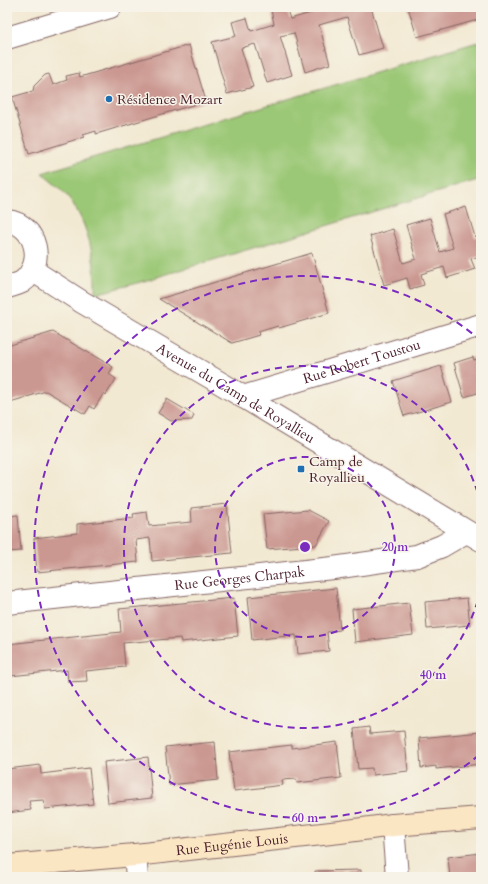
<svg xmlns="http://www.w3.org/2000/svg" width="488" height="884" font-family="Cardo,serif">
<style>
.green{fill:#9bc876;stroke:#727450}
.building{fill:#cb9891}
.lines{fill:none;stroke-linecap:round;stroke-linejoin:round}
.street-casing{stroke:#856665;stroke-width:24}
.secondary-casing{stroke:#856665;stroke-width:24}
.street{stroke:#fff;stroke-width:22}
.secondary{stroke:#fbe6c4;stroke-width:22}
.ring{fill:none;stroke:#7b2cbf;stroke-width:2;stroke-dasharray:7 5}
.poi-dot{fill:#1f6fb2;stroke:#f7f3e8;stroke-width:1.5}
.labels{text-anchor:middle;stroke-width:3;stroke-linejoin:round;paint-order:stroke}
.poi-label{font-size:14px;fill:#4a1f2b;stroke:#f7f3e8;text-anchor:start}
.street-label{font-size:14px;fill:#4a1f2b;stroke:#f7f3e8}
.centre{fill:#7b2cbf;stroke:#f7f3e8;stroke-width:2}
.ring-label{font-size:12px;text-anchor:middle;font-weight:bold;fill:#7b2cbf;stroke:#f7f3e8;stroke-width:3;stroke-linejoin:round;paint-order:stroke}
</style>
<rect width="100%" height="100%" fill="#f7f3e8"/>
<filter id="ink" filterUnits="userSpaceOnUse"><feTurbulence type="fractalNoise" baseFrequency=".025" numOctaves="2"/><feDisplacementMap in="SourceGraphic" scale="8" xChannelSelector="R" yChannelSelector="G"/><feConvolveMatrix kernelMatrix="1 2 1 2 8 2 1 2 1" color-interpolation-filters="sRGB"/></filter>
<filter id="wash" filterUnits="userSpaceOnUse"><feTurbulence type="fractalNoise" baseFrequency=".012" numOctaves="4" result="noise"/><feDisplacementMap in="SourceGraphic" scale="16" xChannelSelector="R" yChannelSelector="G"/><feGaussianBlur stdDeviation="0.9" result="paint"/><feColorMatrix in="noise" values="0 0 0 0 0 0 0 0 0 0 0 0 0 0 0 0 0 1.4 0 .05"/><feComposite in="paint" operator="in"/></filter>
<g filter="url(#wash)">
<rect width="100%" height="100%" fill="#f2e9d2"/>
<path class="green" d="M481 41V179L134 284 95 294C96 261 89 225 69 198 62 189 50 181 42 173Z"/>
<g id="blocks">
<g class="building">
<polygon points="283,7 286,7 290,19 314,12 312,7 371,7 383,48 359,55 347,17 319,25 330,64 305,72 294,33 280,36 292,75 267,83 255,44 241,48 253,87 227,94 212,42 236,36 232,22 247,18 251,31 274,24 271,10"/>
<polygon points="408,7 481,7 481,19 417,37"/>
<polygon points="189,45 206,101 96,134 96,131 83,135 84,137 29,154 12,97 33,91 34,86 45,75 49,74 53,85 67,80 66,76 79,73 80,77"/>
<polygon points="466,207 475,237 481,236 481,256 471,259 475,269 447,278 444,267 421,274 424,285 410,289 407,278 384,285 370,236 393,229 403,263 416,259 406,225 430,218 440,252 453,248 443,214"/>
<polygon points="312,253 329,313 279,328 278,326 258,332 259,335 232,343 159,299"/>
<polygon points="53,332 113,367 109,374 116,379 106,395 104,393 94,409 90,406 85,414 46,391 7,403 7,346"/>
<polygon points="473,357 474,360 481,358 481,392 464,397 454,363"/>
<polygon points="441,366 452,402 404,416 393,381"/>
<polygon points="167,399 194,415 192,420 171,421 158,413"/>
<polygon points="227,504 232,553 152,561 150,538 136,540 138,562 37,572 34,538 77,533 77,524 134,518 133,514 147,512 149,526 192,522 191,508"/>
<polygon points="308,510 329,521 316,545 267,549 263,514"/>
<polygon points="18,515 21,551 7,552 7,516"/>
<polygon points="336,588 340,630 327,632 329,651 298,654 296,635 252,640 248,597"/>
<polygon points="234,598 238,636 181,642 180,638 123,643 125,667 86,671 87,681 68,682 67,670 10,676 8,663 7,663 7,644 121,632 119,609"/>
<polygon points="467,598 470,625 427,629 425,602"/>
<polygon points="409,603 413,635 355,642 352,609"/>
<polygon points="369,727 370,734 404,731 408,771 373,775 372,768 358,769 354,729"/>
<polygon points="481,732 481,764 436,769 436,766 421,768 419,738"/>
<polygon points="215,742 218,780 169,785 165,747"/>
<polygon points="337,742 341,778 297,783 296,779 282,780 283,785 234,791 229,752 292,745 292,748"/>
<polygon points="148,757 152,798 108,803 104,762"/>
<polygon points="40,765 41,774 89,768 93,804 45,809 44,800 29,801 31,810 7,813 7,769"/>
<polygon points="481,853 481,877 450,877 448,857"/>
<polygon points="361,870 361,877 315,877 315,871"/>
</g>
</g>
</g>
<g filter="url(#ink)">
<use href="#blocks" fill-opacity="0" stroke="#856665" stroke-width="1"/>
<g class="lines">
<g class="street-casing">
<g id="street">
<polyline points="7,38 110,7"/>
<path d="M7 221C37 224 46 265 22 282 18 284 11 286 7 287"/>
<path id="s1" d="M32 270 82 302 222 384 481 540"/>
<path id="s2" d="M243 397 481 325"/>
<path id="s3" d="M7 603 333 568 417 556 442 546 466 532"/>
<polyline points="393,825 397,877"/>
<polyline points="135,855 137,877"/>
</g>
</g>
<g class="secondary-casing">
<g id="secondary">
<path id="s4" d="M7 866 135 855 340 832 393 825 481 818"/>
</g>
</g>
<use href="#street" class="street"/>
<use href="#secondary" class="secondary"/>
</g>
</g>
<g class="ring">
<circle cx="305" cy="547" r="90"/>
<path d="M481 589A181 181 0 1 1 481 505"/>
<path d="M479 755A271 271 0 1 1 479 339"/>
</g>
<g class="poi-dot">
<circle cx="109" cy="99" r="4"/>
<rect x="297" y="465" width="8" height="8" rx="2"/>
</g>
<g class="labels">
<g class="poi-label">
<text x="117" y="104">Résidence Mozart</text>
<text x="309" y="466">Camp de<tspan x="309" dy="16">Royallieu</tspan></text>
</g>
<g class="street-label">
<text dy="5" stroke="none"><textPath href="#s2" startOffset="124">Rue Robert Toustou</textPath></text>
<text dy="5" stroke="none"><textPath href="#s1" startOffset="238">Avenue du Camp de Royallieu</textPath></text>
<text dy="5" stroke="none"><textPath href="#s3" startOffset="234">Rue Georges Charpak</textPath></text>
<text dy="5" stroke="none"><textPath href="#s4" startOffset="226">Rue Eugénie Louis</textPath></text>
</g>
</g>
<circle cx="305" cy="547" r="6" class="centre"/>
<g class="ring-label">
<text x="395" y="551">20 m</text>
<text x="433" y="679">40 m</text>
<text x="305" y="822">60 m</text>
</g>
<rect width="488" height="884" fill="none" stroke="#f7f3e8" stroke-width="24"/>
</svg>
